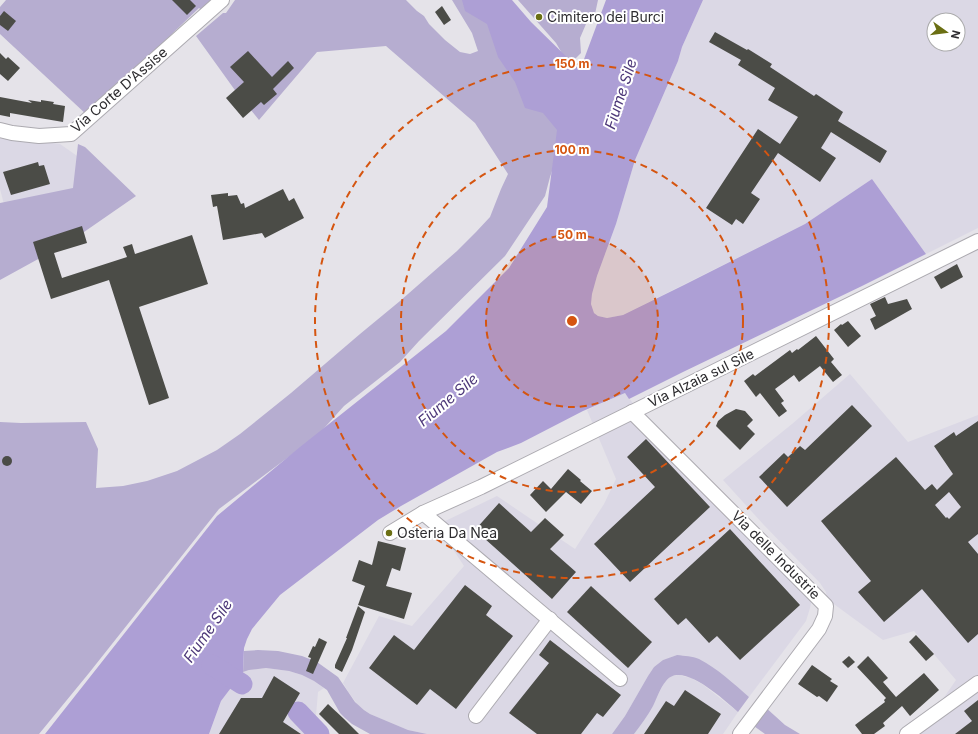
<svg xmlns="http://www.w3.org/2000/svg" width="978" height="734" font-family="Inter,sans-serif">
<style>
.built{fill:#dbd8e5;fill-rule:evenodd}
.green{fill:#b6add0}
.water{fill:#ad9fd5}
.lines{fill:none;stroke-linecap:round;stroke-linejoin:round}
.river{stroke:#ad9fd5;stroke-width:21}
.building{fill:#4b4c47;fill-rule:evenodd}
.minor-casing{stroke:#acaab0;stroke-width:16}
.minor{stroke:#fff;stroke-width:14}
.ring{fill:none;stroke:#d55510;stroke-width:2;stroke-dasharray:7 5}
.poi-dot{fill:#6b6f13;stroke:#fff;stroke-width:1.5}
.labels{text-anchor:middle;stroke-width:4;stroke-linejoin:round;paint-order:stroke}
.poi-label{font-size:14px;fill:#2e2d30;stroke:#fff;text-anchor:start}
.street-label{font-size:14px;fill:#2e2d30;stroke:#fff}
.water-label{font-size:15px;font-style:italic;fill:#4d3879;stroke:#fff}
.centre{fill:#d55510;stroke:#fff;stroke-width:2}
.ring-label{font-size:12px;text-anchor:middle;font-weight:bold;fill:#d55510;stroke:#fff;stroke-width:4;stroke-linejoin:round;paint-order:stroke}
</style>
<rect width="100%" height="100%" fill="#e5e3e9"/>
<g class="built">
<path d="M703 0H978V228L926 254 872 179 805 224 623 315 607 318 598 316 594 313 591 304 592 294 597 276 616 224 635 160 678 61 682 47ZM934 20H958V44H934Z"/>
<polygon points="0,136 60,144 90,165 77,188 5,208 0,189"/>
<polygon points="850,374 908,442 978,415 978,734 918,734 921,731 956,680 914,631 883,640 827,599 826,592 820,583 763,524 723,480 792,424"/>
<polygon points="625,393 646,420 810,599 811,603 810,608 806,621 749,697 715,670 677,655 663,660 654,667 648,676 625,716 612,734 427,734 408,730 370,714 358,705 349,693 343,683 379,616 412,626 464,566 437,525 497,496 575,549 604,504 616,479 587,410"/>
<polygon points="266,668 289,671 302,675 314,681 324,688 318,692 315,727 318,734 209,734 221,701 243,672 249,670"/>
<polygon points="678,675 691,678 702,684 738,712 723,734 634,734 652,707 665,681 671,676"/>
</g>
<g class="green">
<polygon points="6,0 217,0 204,12 199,8 87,115 0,34 0,7"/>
<polygon points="235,0 406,0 417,11 424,16 429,24 445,40 460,52 470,54 478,51 472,33 452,0 477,0 565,105 556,159 550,177 545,196 505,256 419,341 400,362 344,406 318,435 219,509 89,673 39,734 0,734 0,422 21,423 86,422 98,449 96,488 123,486 147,481 177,471 217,450 240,434 291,393 360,334 400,301 457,251 476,232 490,217 501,189 508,174 475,123 386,46 317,52 259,120 237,93 196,36 223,13 226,13"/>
<polygon points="518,0 598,0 595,14 586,24 580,38 581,53 573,61 566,60 556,43"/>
<polygon points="78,144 85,147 136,196 71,241 0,280 0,203 73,188"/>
<polygon points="258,650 278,651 302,656 317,662 338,677 355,702 364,710 370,714 408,730 427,734 370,734 352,724 345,718 340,713 327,690 314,681 302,675 289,671 266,668 249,670 243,672 244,651"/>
<path d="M677 655C685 656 692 656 699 659 717 668 734 684 749 697L738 712C725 701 682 660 666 681 660 688 657 698 653 706 648 715 641 725 634 734H612L625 716 648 676 654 667 663 660Z"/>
<polygon points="764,706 785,725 800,734 765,734 751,724"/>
</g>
<polygon class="water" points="462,0 512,0 531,22 580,70 606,0 703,0 682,47 678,61 635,160 616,224 597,276 592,294 591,304 594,313 598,316 607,318 623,315 684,285 805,224 872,179 926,254 862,286 683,372 629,399 625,393 583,411 521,443 497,452 401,506 378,520 280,595 252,629 247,639 244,648 243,672 221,701 209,734 45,734 217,516 300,447 446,331 509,268 547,207 557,130 543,113 525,108 515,82 498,57 487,24 465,11"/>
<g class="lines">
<g class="river">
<polyline points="212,665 242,684"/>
<polyline points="298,712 319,734"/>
</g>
</g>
<g class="building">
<polygon points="172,0 190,0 196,6 187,15"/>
<polygon points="442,6 451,20 444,25 435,12"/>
<polygon points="4,11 16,21 8,31 0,25 0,16"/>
<polygon points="715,32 747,50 748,49 772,64 770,67 814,96 816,94 843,112 838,121 887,151 880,163 831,132 821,148 836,158 820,182 778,153 751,193 760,199 743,224 736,219 732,225 706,208 758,129 780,144 798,117 768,100 775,88 738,65 741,60 709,42"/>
<polygon points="248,51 272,77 288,61 294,68 273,89 277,94 264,105 261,102 243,118 226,98 244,82 230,67"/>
<polygon points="0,53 6,59 8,57 20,68 8,81 0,74"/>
<polygon points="0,97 32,103 28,100 41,102 41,100 54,102 53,104 65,106 63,122 10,113 10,117 0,115"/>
<polygon points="38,162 39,166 44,165 50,184 11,195 3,172"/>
<polygon points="283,189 289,201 294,198 304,218 265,238 262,233 223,240 217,206 213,207 211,195 228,193 228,196 237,195 241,204 244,203 245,208"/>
<polygon points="82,226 87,243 54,253 62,278 127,257 123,247 132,244 135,254 192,235 208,284 139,307 169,398 149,405 109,280 51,299 33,242"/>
<polygon points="957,264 963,277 941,289 934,277"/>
<polygon points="885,297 888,304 907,299 912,309 875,330 870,319 876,316 870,304"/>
<polygon points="848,321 861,336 848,347 834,330 841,324 842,325"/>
<polygon points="816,336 834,359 831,362 842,375 833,382 820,366 799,382 794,375 775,389 784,401 781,403 787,411 779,417 760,393 756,397 744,381 753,374 755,376 790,350 792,353 797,349 798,350"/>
<polygon points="852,405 872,426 787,507 759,477 784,453 788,457 800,446 805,450"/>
<polygon points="736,409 745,411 753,420 747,426 755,434 740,450 716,426 718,421 725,415"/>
<path d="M978 421V534L968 542 978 554V634L968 643 922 589 884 622 858 592 871 581 821 521 896 457 925 490 932 484 937 490 953 474 934 446 954 432 956 436ZM949 492 961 507 949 519 947 517 946 518 935 505Z"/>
<polygon points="646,439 710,507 630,582 594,544 655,487 627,457"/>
<circle cx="7" cy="461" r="5"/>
<polygon points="568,469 581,480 580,481 592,491 581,504 566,492 546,512 530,495 543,481 551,489"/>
<polygon points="499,503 531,532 545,518 564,535 550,549 576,572 552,599 475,530"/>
<polygon points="730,529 800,605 740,660 717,636 709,643 686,618 678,625 654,599"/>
<polygon points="378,541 406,548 400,571 392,568 386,586 412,593 404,619 358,605 365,586 352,581 359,560 372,565"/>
<polygon points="465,585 492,606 486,615 513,636 456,709 430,689 417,705 369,668 394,635 414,650"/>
<polygon points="591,586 652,642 628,668 567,612"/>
<polygon points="358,606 365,612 352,650 342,672 335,668 335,665 347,638 346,638"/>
<polygon points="916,635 934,654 926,661 909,642"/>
<polygon points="319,638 327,642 313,674 306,671 311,658 308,657 313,646 315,647"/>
<polygon points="550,640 621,695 603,717 597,713 581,734 537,734 509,713 549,663 539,655"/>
<polygon points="849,656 855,662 848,668 842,662"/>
<polygon points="868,656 888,678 883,682 896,697 924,673 939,690 910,716 902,706 883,723 885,726 874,734 862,734 855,725 885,702 884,700 886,698 857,667"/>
<polygon points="812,665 832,679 830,681 838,686 827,702 819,696 817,697 798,684"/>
<polygon points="274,676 300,693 283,722 301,734 219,734 241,698 262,698"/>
<polygon points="685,690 721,714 708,734 644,734 666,701 674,706"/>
<polygon points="978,700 978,734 955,734 972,721 964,711"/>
<polygon points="328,704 344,719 359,734 339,734 319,714"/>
</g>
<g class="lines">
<g class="minor-casing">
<g id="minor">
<polyline points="0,130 12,133 39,136 71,134 222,0"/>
<polyline points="632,412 826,606 825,616 819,629 740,734"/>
<polyline points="423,513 620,679"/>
<polyline points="390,533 423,513 481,487 978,241"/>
<polyline points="476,716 550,619"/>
<polyline points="907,734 978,683"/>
</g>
</g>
<use href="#minor" class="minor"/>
</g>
<circle cx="572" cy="321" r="86" fill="#d55510" fill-opacity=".12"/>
<g class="ring">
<circle cx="572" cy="321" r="86"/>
<circle cx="572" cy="321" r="171"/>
<circle cx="572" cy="321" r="257"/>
</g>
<g class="poi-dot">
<circle cx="539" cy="17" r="4"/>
<circle cx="389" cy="533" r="4"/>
</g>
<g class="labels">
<g class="poi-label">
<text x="547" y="22">Cimitero dei Burci</text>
<text x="397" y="538">Osteria Da Nea</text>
</g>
<g class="street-label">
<text transform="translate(119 90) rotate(-41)" y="5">Via Corte D'Assise</text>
<text transform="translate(701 378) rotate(-26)" y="5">Via Alzaia sul Sile</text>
<text transform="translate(776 555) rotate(45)" y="5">Via delle Industrie</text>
</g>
<g class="water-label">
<text transform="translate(621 94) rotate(-72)" y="5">Fiume Sile</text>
<text transform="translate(448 400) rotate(-40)" y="5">Fiume Sile</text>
<text transform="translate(208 631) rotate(-55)" y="5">Fiume Sile</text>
</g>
</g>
<circle cx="572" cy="321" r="6" class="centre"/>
<g class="ring-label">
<text x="572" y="68">150 m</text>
<text x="572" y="154">100 m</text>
<text x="572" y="239">50 m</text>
</g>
<g transform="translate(946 32) rotate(104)"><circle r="19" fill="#ffffff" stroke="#ababac"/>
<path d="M0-3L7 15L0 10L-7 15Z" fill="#6b6f13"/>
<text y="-6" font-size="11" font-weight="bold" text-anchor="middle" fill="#2e2d30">N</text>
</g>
</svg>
